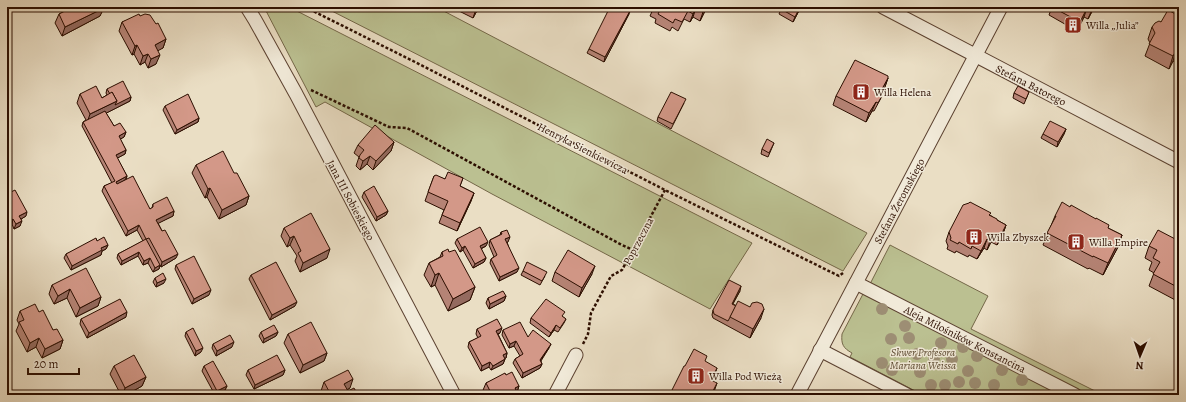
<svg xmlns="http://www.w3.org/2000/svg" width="1186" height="402" font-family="Alegreya,serif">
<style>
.green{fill:#bbc091;stroke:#746748}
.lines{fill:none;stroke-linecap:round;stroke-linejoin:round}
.street-casing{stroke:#5c4231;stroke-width:15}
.path{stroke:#2c0e00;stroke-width:2.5;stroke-dasharray:3 2;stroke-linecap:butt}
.street{stroke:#f1ead9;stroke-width:13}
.tree{fill:#9d8e74}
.wall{fill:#b58375;stroke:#2c0e00}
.shaded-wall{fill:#946a5f;stroke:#2c0e00}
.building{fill:#d39888;stroke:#2c0e00}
.labels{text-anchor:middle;stroke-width:3;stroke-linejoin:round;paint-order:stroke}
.poi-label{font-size:11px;fill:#2c0e00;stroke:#f1ead9;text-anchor:start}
.street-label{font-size:11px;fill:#2c0e00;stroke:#f1ead9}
.park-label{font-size:11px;font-style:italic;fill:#5e4c33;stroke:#f1ead9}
</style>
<rect width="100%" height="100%" fill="#eadec4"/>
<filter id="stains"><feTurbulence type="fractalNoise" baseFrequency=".005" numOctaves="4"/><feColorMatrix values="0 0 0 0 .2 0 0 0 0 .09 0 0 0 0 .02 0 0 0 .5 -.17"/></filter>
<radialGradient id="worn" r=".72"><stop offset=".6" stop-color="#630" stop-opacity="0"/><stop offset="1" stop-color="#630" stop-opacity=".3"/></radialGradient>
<g class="green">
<polygon points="264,7 289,7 752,243 710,309 492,194 325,102 316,107"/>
<polygon points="324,7 436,7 867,233 843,271"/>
<polygon points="890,245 988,296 971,329 1103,395 1084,395 869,286"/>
<path d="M866 292 1067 395H923L850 357 852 353C843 348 841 344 842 334L863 294Z"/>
</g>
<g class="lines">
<g class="street-casing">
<g id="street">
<polyline points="247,7 255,20 296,94 454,395"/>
<polyline points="883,7 1179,162"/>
<polyline points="856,283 1075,395"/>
<polyline points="820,350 907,395"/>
<polyline points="555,395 576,355"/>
<polyline points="797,395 1001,7"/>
</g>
</g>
<g class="path">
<polyline points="305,7 415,62 665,190 839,276 843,273"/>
<polyline points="311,90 389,127 407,128 620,244 633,250"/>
<polyline points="583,344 588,334 591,313 611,276 622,270 665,190"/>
</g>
<use href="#street" class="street"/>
</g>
<g class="tree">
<circle cx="882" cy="309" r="6"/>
<circle cx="905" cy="326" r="6"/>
<circle cx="909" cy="338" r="6"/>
<circle cx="891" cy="339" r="6"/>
<circle cx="941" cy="343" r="6"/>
<circle cx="963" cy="347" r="6"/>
<circle cx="917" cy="354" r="6"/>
<circle cx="977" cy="356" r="6"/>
<circle cx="934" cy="358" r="6"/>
<circle cx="952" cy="359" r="6"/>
<circle cx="882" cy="363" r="6"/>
<circle cx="892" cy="370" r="6"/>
<circle cx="1002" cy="370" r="6"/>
<circle cx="968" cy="371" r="6"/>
<circle cx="920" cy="372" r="6"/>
<circle cx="1022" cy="380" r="6"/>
<circle cx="959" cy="382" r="6"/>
<circle cx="975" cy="383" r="6"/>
<circle cx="931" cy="385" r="6"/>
<circle cx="945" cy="385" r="6"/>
<circle cx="994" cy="385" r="6"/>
</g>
<g class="wall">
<polygon points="60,7 103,7 100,16 62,36 55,23 59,14 63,12"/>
<polygon points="458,7 479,7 473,18 457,10"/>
<polygon points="654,7 707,7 700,21 693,17 690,22 684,19 678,31 672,27 670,31 655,23 656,19 650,16"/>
<polygon points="782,7 801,7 793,22 779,14"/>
<polygon points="1052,7 1094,7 1088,19 1084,17 1077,31 1049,15"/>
<polygon points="629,14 604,62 587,53 589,49"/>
<polygon points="140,16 166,39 163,48 157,50 156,64 148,68 145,62 140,65 134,54 132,55 119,31 122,22"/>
<polygon points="1179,16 1179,65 1173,61 1169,69 1145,56 1150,43 1148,39 1152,27 1161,22"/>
<polygon points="888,78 884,89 881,98 874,111 872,111 866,122 833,105 836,96"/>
<polygon points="107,89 131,97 130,101 106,113 114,126 126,132 124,137 120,139 126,150 125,154 117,158 127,176 126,180 150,209 152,208 153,204 174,211 173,216 158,223 176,258 161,267 160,265 159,269 153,272 148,263 143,265 138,256 121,265 117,258 118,254 143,241 137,230 126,236 102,191 104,186 112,183 82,126 83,122 86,120 77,103 80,94 102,98 107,95 106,93"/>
<polygon points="1029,92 1024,104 1013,98 1014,93"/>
<polygon points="684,103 671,129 657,121 658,117"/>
<polygon points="165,106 199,118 198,122 175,134 163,110"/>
<polygon points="1066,129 1064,134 1057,147 1041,138 1043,134"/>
<polygon points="394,142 391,151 373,170 367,164 360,170 356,166 359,157 354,153 358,145"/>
<polygon points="774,143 768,157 761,154 762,149"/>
<polygon points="196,165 234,173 249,196 246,205 219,219 207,197 205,198 192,173"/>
<polygon points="434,176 445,179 463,178 460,186 474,193 471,201 457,231 439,223 444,210 425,201"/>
<polygon points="364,192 388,211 386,215 376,221 362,197"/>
<polygon points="7,194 26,216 21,219 20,226 14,229 12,224"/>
<polygon points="990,215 997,220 1006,225 1003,234 997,245 991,242 987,250 984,248 977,259 969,255 968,257 956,251 955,253 947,249 948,246 946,241 949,232"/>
<polygon points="1055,216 1108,228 1122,235 1118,247 1103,275 1089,268 1088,269 1043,245"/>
<polygon points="284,228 327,258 300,272 295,261 297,256 290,245 287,247 281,236"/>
<polygon points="501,232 508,242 507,242 517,272 499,281 490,263 491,259 494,257 489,245 490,240 500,235"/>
<polygon points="457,239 486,246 481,249 486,258 484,262 473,268 463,250 460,252 455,243"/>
<polygon points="97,241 108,245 106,249 102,251 101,255 71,270 64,258 66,254"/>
<polygon points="1179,241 1179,302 1149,286 1154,273 1149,270 1152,262 1145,258 1149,246"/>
<polygon points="442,252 449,252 475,287 470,300 448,311 435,285 431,287 424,275 429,263 440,257"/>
<polygon points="176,265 209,295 192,304 175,269"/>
<polygon points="523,271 545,276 540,285 521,275"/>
<polygon points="555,272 592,274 579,297 552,281"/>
<polygon points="251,275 295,306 270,320 249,279"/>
<polygon points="155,278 164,283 156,287 153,282"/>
<polygon points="52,285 101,297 98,306 76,317 67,298 54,304 49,294"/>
<polygon points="740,291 733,304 761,318 750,338 713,318 712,315 713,310"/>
<polygon points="506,296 504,301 489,309 486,303 488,298"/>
<polygon points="20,311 39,312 53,330 63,340 60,349 42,358 36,347 27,352 16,331 19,324 17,320"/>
<polygon points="126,317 87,338 80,324 81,319"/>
<polygon points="563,317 566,319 564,323 558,332 554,330 549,337 530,323 531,318"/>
<polygon points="477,329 500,333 498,334 507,353 506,358 504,358 505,359 503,364 491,370 489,367 481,371 468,347 469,342 478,338 476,334"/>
<polygon points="503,330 528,337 549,348 541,361 542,364 540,368 522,378 513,363 515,359 520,356 514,346 509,348 502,335"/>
<polygon points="186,332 201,352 195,356 185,336"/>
<polygon points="261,332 278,332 276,336 263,343 259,336"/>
<polygon points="288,334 327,353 324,361 300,373 284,343"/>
<polygon points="213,344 232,347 216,356 212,348"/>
<polygon points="114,366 146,377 142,386 126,395 121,395 110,374"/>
<polygon points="204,366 227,386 225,390 216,395 215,395 202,371"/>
<polygon points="248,370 285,370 283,375 254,389 246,375"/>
<polygon points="506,375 519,386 516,395 481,395 486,383"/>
<polygon points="324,382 350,388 347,390 348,391 358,395 323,395 321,391"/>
</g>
<g class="shaded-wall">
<polygon points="477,7 479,7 473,18 476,9"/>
<polygon points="706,7 707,7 700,21 703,12"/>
<polygon points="800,7 801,7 793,22 795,17"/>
<polygon points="1093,7 1094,7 1093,10 1088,19"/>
<polygon points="104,8 100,16 62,36 65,27"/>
<polygon points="696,8 693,17 690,22 693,14"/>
<polygon points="1087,8 1084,17 1077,31 1080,22"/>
<polygon points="631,9 629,14 604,62 605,57"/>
<polygon points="166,39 163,48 152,54 155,45"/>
<polygon points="137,45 134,54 132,55 135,46"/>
<polygon points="1177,49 1173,61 1169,69 1173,56"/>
<polygon points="148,54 145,62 140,65 143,56"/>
<polygon points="160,55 156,64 148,68 151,59"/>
<polygon points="888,78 885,87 879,97 882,89"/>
<polygon points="131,97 130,101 87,123 90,114 117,101"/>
<polygon points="876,102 872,111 866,122 869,113"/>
<polygon points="199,118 198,122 175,134 177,130"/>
<polygon points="1066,129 1064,134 1057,147 1058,142"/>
<polygon points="126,132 124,137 117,141 119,136"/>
<polygon points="394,142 391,151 373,170 376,161"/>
<polygon points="126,150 125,154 114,160 116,155"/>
<polygon points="370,156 367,164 360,170 363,161"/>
<polygon points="127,176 125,180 114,187 116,182"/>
<polygon points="210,188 207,197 205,198 208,189"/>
<polygon points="474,193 471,201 457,231 460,223"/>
<polygon points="249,196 246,205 219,219 222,210"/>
<polygon points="174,211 173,216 155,225 156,220"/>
<polygon points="388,211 386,215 376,221 377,217"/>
<polygon points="27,212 26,216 18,221 19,216"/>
<polygon points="13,219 12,224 7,226 7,223"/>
<polygon points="22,221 20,226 14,229 16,224"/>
<polygon points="139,225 137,230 126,236 128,231"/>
<polygon points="1006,225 1003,234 997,245 1000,237"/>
<polygon points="994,234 991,242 987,250 990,241"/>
<polygon points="1122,235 1118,247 1103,275 1108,263"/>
<polygon points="294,236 290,245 287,247 290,238"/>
<polygon points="510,237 508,242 504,244 505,239"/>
<polygon points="987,239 984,248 977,259"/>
<polygon points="488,242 486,246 478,250 480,246"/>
<polygon points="108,245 106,249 102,251 101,255 71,270 72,266 101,248"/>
<polygon points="465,246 463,250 460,252 462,248"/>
<polygon points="330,249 327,258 300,272 303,263"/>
<polygon points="139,252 138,256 121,265 122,261"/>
<polygon points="178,254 176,258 161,267 162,262"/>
<polygon points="150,258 148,263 143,265 144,261"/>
<polygon points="486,258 484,262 473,268 475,264"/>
<polygon points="160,265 159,269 153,272 155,268"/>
<polygon points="595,266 592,274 579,297 582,288"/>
<polygon points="519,268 517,272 499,281 500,277"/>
<polygon points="439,273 435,285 431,287 435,275"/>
<polygon points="166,279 164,283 156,287 157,283"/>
<polygon points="741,286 740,291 730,308"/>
<polygon points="475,287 470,300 448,311 453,299"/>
<polygon points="70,289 67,298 54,304 58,296"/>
<polygon points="211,290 209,295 192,304 194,299"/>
<polygon points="506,296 504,301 489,309 490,304"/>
<polygon points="101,297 98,306 76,317 80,308"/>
<polygon points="297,302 295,306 270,320 272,315"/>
<polygon points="764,309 761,318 750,338 753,329"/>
<polygon points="127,312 126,317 87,338 89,333"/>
<polygon points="556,325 554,330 549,337 551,333"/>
<polygon points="502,328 500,333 495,335 496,331"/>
<polygon points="278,332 276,336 263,343 264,339"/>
<polygon points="39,338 36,347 27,352 30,343"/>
<polygon points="63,340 60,349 42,358 45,349"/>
<polygon points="516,341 514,346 509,348 510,344"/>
<polygon points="234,342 232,347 216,356 217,351"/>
<polygon points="551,344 549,348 538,364 540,360"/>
<polygon points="203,348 201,352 195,356 196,351"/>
<polygon points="327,353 324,361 300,373 303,365"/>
<polygon points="507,353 506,358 501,360 503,355"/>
<polygon points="505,359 503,364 491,370 493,366"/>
<polygon points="490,362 489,367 481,371 482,366"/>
<polygon points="542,364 540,368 522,378 523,373"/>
<polygon points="717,368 714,377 708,389 711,380"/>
<polygon points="285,370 283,375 254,389 255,385"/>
<polygon points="146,377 142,386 126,395 123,395 125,388"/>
<polygon points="353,379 350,388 341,393 344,384"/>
<polygon points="717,383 713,395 711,395"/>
<polygon points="227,386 225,390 216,395 217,391"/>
<polygon points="519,386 516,395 512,395 515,388"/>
</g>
<g class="building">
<polygon points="67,7 103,7 104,8 65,27 59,14 69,9"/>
<polygon points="471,7 477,7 476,9"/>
<polygon points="610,7 627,7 631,9 605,57 589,49"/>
<polygon points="653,7 706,7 703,12 696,8 693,14 688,11 682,22 675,19 673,23 658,14 660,10"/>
<polygon points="782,7 800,7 795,17 781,9"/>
<polygon points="1052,7 1093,7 1091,10 1087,8 1080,22"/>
<polygon points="1168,10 1179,16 1179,50 1177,49 1173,56 1149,44 1155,33 1152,27 1155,23 1159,21 1161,22"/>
<polygon points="139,14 140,16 145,14 150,15 156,24 158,23 166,39 155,45 160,55 151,59 148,54 143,56 137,45 135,46 122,22"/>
<polygon points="855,60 888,76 888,78 882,89 885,90 878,103 876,102 869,113 836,96"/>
<polygon points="123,81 131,97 115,105 117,101 112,92 110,94 107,89"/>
<polygon points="96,86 102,98 112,92 117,101 90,114 80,94"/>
<polygon points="1018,86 1029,92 1026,99 1014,93"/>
<polygon points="671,92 686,99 673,124 658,117"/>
<polygon points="188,94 199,118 177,130 165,106"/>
<polygon points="105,111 114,126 120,123 126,132 119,136 126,150 116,155 127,176 116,182 117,184 133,176 150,209 153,207 153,204 167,197 174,211 156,220 162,231 165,230 178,254 162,262 149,238 146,239 139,225 128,231 104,186 115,181 83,122"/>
<polygon points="1050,121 1066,129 1058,142 1043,134"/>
<polygon points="375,125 394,142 376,161 370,156 363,161 359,158 360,155 364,150 358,145"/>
<polygon points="767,139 774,143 769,153 762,149"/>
<polygon points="223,151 234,173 237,173 249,196 222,210 210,188 208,189 196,165"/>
<polygon points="448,172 463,178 460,186 474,193 460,223 442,215 448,201 428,192 434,176 436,175 445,179"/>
<polygon points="374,186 388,211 377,217 364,192"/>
<polygon points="15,190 27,212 19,216 22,221 16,224 13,219 7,223 7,194"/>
<polygon points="970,202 991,213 989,215 997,219 997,220 1006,225 1000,237 994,234 990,241 987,239 981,251 972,246 971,249 959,242 958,244 950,240 951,238 949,232 963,205 969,203"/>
<polygon points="1062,202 1070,207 1071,205 1096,219 1096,218 1109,225 1108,228 1122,235 1108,263 1093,256 1093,257 1047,233 1056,216 1055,216"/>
<polygon points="311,213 330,249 303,263 298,253 301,251 294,236 290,238 284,228"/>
<polygon points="480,227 488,242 480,246 486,258 475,264 465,246 462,248 457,239"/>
<polygon points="507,230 510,237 505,239 519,268 500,277 491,259 497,255 490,240 502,234 501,232"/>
<polygon points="1158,230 1179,241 1179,288 1153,274 1160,262 1153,258 1157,250 1149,246"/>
<polygon points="104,237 108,245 101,248 102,250 72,266 66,254 96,238 97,241"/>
<polygon points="146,239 160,265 155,268 150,258 144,261 139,252 122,261 118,254"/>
<polygon points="448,249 449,252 455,250 475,287 453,299 439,273 435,275 429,263 443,256 442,252"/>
<polygon points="568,250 595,266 582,288 555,272"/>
<polygon points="194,256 211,290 194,299 176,265"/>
<polygon points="276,262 297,302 272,315 251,275"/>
<polygon points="527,262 547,272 542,281 523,271"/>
<polygon points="86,268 101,297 80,308 70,289 58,296 52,285"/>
<polygon points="163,273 166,279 157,283 155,278"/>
<polygon points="729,280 741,286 732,304 736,306 728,321 714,314 713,310"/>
<polygon points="503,291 506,296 490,304 488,298"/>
<polygon points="120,299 127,312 89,333 81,319"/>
<polygon points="546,299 565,312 562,316 566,319 560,328 556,325 551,333 531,318"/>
<polygon points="738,301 750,307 752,303 757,302 762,304 764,309 753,329 730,317"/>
<polygon points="35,304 39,312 43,310 53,330 57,329 63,340 45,349 39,338 30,343 19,322 24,320 20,311"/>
<polygon points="497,319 502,328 496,331 507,353 503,355 505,359 493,366 490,362 482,366 469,342 481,336 477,329"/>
<polygon points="311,322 327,353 303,365 288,334"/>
<polygon points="520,322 528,337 533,330 551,344 540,360 542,364 523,373 515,359 523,354 516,341 510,344 503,330"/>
<polygon points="274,325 278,332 264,339 261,332"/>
<polygon points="193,328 203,348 196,351 186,332"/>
<polygon points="230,335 234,342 217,351 213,344"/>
<polygon points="694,349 707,356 705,361 717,368 711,380 717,383 711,395 672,395 670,394 684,366 685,366"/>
<polygon points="134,355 146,377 125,388 114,366"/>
<polygon points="277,355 285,370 255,385 248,370"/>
<polygon points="213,361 227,386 217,391 204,366"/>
<polygon points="348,370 353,379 344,384 348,391 354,388 358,395 331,395 324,382"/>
<polygon points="512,372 519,386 515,388 516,390 514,391 516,395 492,395 486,383 505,373 506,375"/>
</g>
<defs>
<g id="building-square" transform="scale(0.9)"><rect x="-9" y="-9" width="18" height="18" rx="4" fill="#8f2418" stroke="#f1ead9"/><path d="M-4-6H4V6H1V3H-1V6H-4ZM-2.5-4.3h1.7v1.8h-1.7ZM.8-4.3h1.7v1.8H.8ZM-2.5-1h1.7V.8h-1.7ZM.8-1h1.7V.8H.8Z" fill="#fff"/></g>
</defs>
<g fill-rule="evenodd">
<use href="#building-square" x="1073" y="25"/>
<use href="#building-square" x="861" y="92"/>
<use href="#building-square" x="974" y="237"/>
<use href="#building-square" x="1076" y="242"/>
<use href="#building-square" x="696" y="376"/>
</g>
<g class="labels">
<g class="poi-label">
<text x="1086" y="29">Willa „Julia”</text>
<text x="874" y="96">Willa Helena</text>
<text x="987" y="241">Willa Zbyszek</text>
<text x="1089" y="246">Willa Empire</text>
<text x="709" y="380">Willa Pod Wieżą</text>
</g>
<g class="street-label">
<text transform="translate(1031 85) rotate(27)" y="4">Stefana Batorego</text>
<text transform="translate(583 148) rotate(27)" y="4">Henryka Sienkiewicza</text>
<text transform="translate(351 200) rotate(62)" y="4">Jana III Sobieskiego</text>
<text transform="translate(899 201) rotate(-62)" y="4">Stefana Żeromskiego</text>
<text transform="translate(638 241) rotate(-62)" y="4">Poprzeczna</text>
<text transform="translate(965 339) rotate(27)" y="4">Aleja Miłośników Konstancina</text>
</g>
<g class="park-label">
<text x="923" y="356">Skwer Profesora<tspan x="923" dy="13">Mariana Weissa</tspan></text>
</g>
</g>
<rect width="1186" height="402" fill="none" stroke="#eadec4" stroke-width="24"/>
<rect x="8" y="8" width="1170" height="386" fill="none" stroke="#2c0e00" stroke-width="2"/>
<rect x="12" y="12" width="1162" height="378" fill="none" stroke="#2c0e00"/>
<g transform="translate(1140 356) rotate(182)" stroke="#f1ead9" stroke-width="3" paint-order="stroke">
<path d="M0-3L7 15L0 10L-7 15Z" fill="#2c0e00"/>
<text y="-6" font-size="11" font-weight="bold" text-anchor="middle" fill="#2c0e00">N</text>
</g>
<path d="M28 368v6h51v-6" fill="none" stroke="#2c0e00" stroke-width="2"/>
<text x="34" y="368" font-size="12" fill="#2c0e00" stroke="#f1ead9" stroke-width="3" paint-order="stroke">20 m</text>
<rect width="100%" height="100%" filter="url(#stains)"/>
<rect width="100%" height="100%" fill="url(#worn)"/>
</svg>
